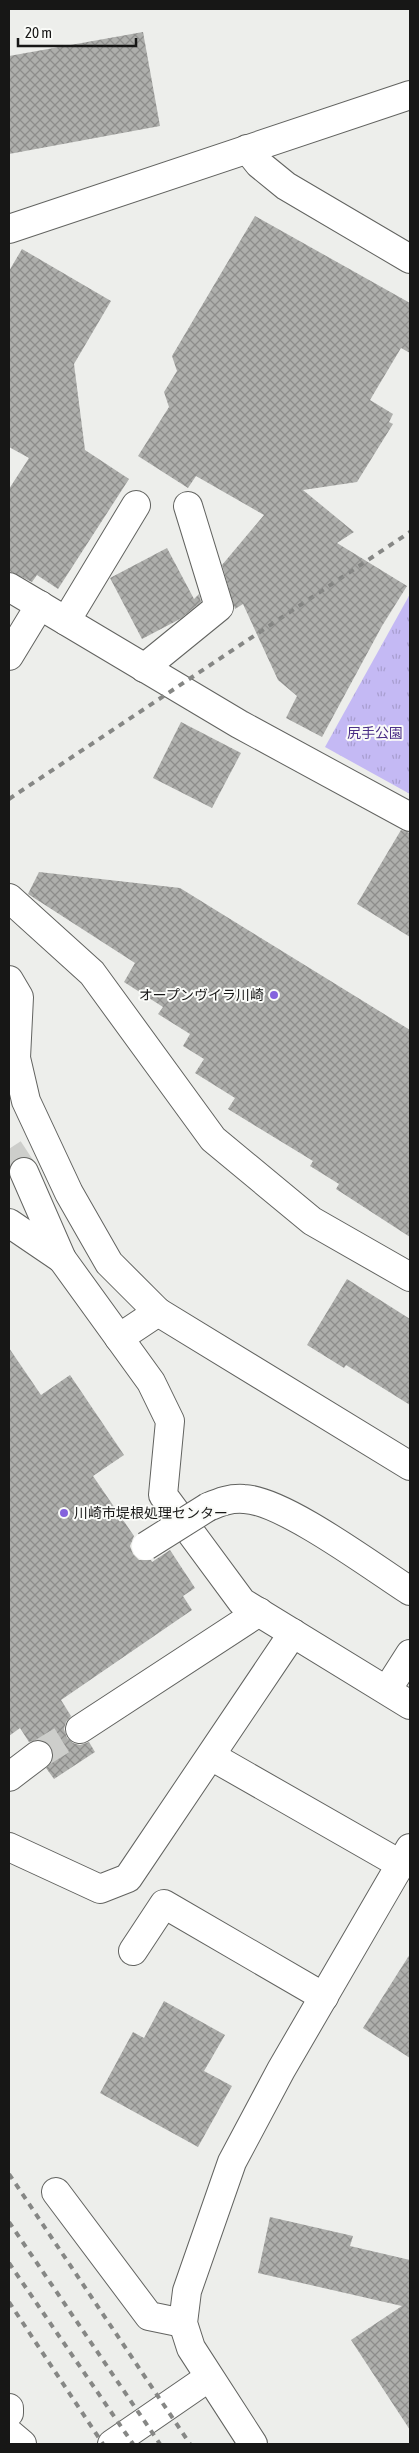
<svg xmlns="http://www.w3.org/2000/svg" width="419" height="2453" font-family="'Asap Condensed','Noto Sans JP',sans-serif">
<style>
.park{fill:url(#park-tufts)}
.building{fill:url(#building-cross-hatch)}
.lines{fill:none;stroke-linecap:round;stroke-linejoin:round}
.minor-tunnel{stroke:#cdcecb;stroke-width:28;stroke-dasharray:28 14;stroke-linecap:butt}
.minor-casing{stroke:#626360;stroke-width:30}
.minor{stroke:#fff;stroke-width:28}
.rail{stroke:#868785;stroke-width:4;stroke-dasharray:6 6;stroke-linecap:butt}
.minor-bridge-casing{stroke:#626360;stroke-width:30;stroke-linecap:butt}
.minor-bridge{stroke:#fff;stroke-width:28}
.poi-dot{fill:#8462dd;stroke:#fafbf8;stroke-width:2}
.labels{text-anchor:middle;stroke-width:4;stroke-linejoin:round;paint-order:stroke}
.park-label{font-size:14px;fill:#4b2f87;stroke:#fafbf8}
.poi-label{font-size:14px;fill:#171716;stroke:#fafbf8;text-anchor:end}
</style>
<defs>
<pattern id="park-tufts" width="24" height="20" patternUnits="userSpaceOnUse" patternTransform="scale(1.25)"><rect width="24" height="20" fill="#c4b9f4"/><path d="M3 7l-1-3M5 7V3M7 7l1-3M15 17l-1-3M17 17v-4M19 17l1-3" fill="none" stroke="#a89ed0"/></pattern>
<pattern id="building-cross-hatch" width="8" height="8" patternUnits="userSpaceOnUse" patternTransform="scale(1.25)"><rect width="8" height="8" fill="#aeafac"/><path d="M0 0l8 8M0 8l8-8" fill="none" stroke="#8d8d8b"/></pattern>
</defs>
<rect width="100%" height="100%" fill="#edeeeb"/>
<polygon class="park" points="410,594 410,794 325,747"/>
<g class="building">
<polygon points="143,32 160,126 9,154 9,56"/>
<polygon points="255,216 410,303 410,353 401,348 370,400 393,414 389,422 393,424 357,482 303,490 354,532 337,543 407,586 382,626 322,737 286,718 297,696 278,680 243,604 235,609 222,565 264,515 196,476 188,488 138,456 169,407 164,392 177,371 172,356"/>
<polygon points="22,249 111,301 74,364 85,450 129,479 58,589 37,575 32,582 9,571 9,489 29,458 9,447 9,271"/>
<polygon points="167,548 194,599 199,594 201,602 180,619 142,639 110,578"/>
<polygon points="181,722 241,753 212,808 153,778"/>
<polygon points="401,830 410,833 410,937 357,904"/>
<polygon points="39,872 180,888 410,1030 410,1237 336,1189 339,1184 310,1166 313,1161 228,1109 235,1098 195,1073 204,1059 183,1046 190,1034 158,1014 163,1007 124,982 135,963 28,894"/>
<polygon points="347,1279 410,1319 410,1405 346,1365 344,1368 307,1345"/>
<polygon points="9,1348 41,1395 70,1375 124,1455 93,1476 134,1536 130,1546 133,1554 139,1560 151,1560 152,1562 170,1550 195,1588 183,1596 192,1610 61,1700 71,1716 66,1722 64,1729 67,1738 73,1743 80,1745 89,1742 95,1752 54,1779 46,1768 53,1761 53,1753 50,1745 44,1740 37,1740 29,1742 20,1728 9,1736"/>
<polygon points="410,1954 410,2058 363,2028"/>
<polygon points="164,2001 225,2035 204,2071 232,2086 198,2147 100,2093 133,2032 144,2038"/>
<polygon points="270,2217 353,2236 350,2246 410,2260 410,2430 351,2340 402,2306 258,2273"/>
</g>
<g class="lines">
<g class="minor-tunnel">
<polyline points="9,1149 24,1172"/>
<polyline points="38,1755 80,1729"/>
</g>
<g class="minor-casing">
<g id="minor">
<polyline points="247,149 259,164 286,186 410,259"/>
<polyline points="9,229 410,95"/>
<polyline points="9,587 239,724 410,817"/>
<polyline points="66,621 136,505"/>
<polyline points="9,656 40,605"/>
<polyline points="144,668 219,607 188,506"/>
<polyline points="9,898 92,973 213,1139 312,1221 410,1277"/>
<polyline points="9,980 19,997 16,1058 26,1101 69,1193 109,1263 158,1312 410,1466"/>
<polyline points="24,1172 62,1259 151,1382 170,1421 163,1495 242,1602 410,1705"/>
<polyline points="9,1223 62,1259"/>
<polyline points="119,1338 158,1312"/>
<path d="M208 1507C220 1502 230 1498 244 1499 283 1500 374 1568 410 1591"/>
<polyline points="387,1690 410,1654"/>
<polyline points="80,1729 259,1612"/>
<polyline points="211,1756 400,1864"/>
<polyline points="9,1777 38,1755"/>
<polyline points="9,1847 100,1889 128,1878 293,1633"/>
<polyline points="133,1951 164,1904 324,1997"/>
<polyline points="56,2192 149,2316 183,2323"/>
<polyline points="9,2408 9,2413"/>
<polyline points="9,2433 22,2444"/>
<polyline points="112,2444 208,2378"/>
<polyline points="253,2444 191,2348 183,2323 187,2291 232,2162 281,2070 410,1848"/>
</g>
</g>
<use href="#minor" class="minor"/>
<g class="rail">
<polyline points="9,799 410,532"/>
<polyline points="9,2174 190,2444"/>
<polyline points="9,2222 160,2444"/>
<polyline points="9,2263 133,2444"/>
<polyline points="9,2302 103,2444"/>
</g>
<g class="minor-bridge-casing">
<polyline id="minor-bridge" points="146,1546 208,1507"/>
</g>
<use href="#minor-bridge" class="minor-bridge"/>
</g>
<g class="poi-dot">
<circle cx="274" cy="995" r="5"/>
<circle cx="64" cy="1513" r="5"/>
</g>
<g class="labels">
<g class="park-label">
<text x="375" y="738">尻手公園</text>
</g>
<g class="poi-label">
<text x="264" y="1000">オープンヴイラ川崎</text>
<text x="74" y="1518" text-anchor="start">川崎市堤根処理センター</text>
</g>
</g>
<rect width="419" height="2453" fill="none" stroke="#171716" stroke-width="20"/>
<path d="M18 38v8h118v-8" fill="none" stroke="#171716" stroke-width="2.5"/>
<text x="25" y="38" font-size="15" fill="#171716" stroke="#fafbf8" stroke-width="4" paint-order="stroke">20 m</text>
</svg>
